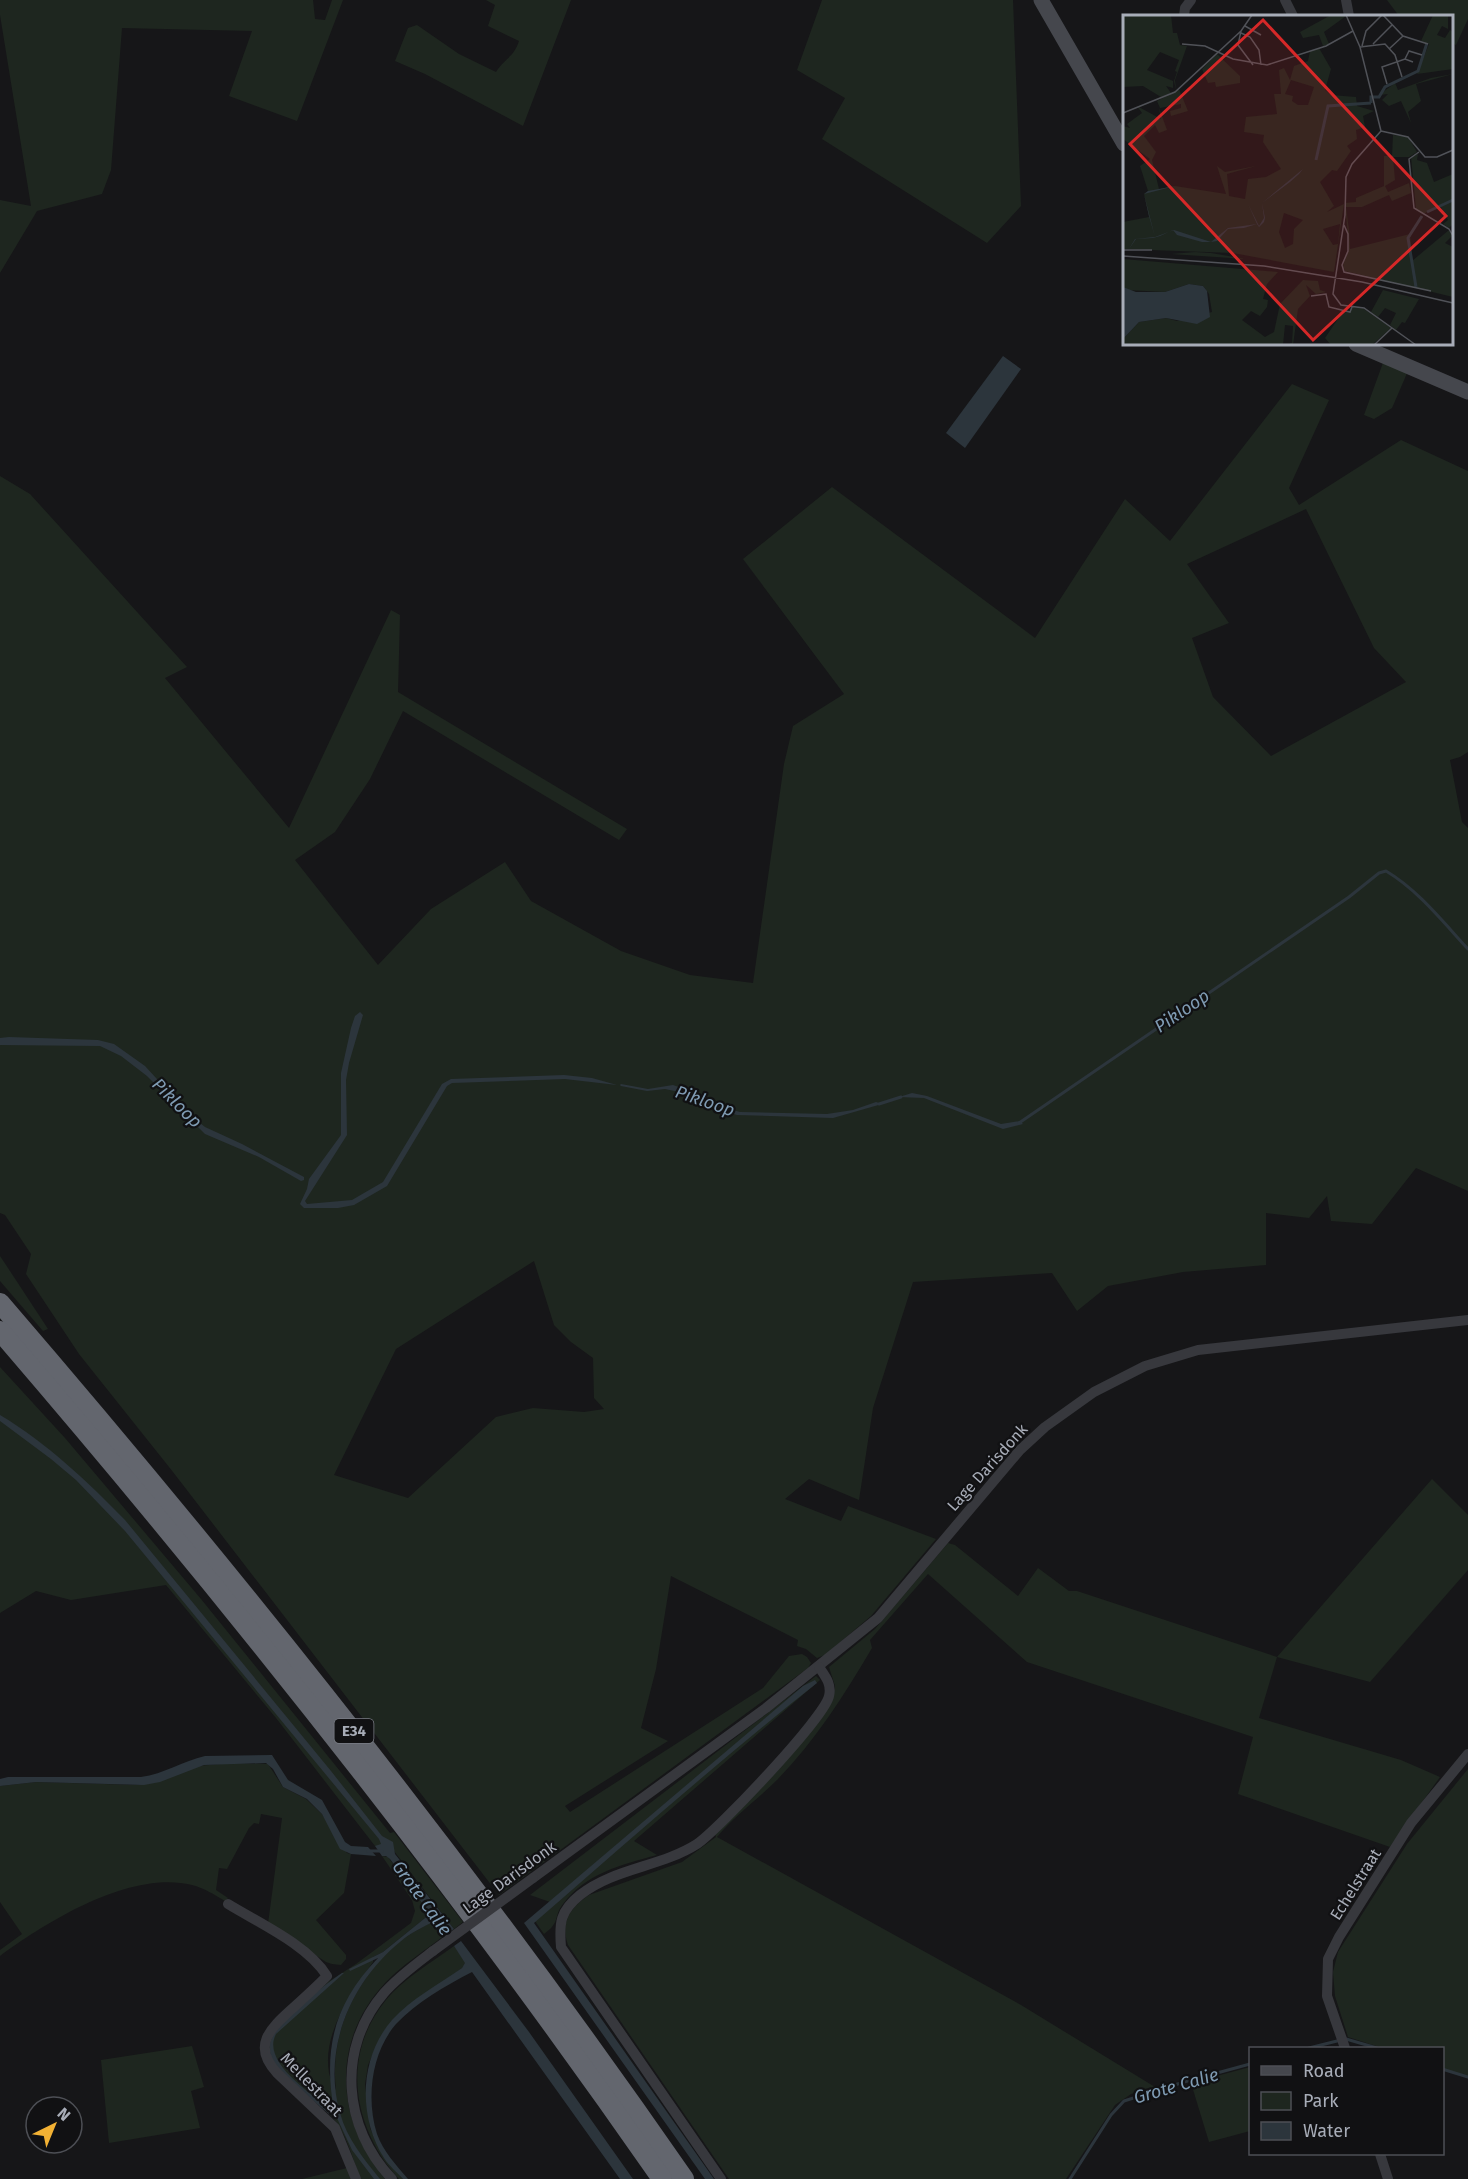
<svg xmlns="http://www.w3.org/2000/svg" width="1468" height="2179" font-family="'Fira Sans',sans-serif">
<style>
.green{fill:#1e261f;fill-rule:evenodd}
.water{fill:#2c353c}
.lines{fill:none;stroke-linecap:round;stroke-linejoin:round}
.stream{stroke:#2c353c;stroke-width:3}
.street{stroke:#37383d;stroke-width:10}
.secondary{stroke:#45474d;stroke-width:15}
.highway{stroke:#63666e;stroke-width:20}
.street-bridge{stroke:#37383d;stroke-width:10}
.labels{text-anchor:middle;stroke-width:4.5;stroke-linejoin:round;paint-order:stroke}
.shield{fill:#111113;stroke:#7b7e86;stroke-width:1.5}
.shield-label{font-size:15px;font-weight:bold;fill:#a8adb8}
.street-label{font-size:16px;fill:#a8adb8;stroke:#111113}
.water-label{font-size:18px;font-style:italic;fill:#7f9bb3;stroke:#111113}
.inset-river{fill:none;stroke:#2c353c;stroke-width:3}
.inset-road{fill:none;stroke:#505258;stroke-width:1.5}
.view{fill:#d62828;fill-opacity:0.15;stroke:#d62828;stroke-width:3}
.inset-edge{fill:none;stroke:#a8adb8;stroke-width:3}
</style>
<rect width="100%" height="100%" fill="#161618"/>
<g class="green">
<polygon points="0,0 313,0 315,19 325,20 332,0 343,0 297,121 229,96 252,31 122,28 111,170 102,194 37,211 0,273 0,200 31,206 0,15"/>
<path d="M486 0H571L523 126 425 74 395 61 408 28 417 25 459 54 496 72C505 58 514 57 519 41L488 26 495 5Z"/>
<polygon points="822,0 1013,0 1021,206 987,243 822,139 845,98 797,70"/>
<polygon points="1387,0 1468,0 1468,19 1456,45 1452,43 1452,16 1399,16"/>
<polygon points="1384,360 1408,371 1392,408 1374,419 1364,415"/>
<path d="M1292 384 1329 400 1289 488 1299 505 1401 440 1468 471V752L1460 757 1450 760 1462 822 1468 828V1191L1416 1168 1372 1224 1331 1221 1327 1196 1309 1218 1266 1213V1265L1183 1272 1108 1286 1077 1311 1052 1273 913 1282 873 1408 859 1500 809 1479 785 1499 841 1521 848 1506 936 1539 871 1616 825 1655 817 1658 806 1649 797 1646 798 1640 671 1576 656 1669 641 1728 668 1741 565 1806 570 1812 763 1688 789 1656 802 1654 807 1657 811 1663 808 1668 499 1895 173 1472 79 1354 26 1274 31 1254 5 1215 0 1213V476L30 494 187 667 165 678 289 828 391 610 400 615 398 692 627 829 619 840 403 711 370 779 335 832 295 860 378 965 431 909 505 862 531 901 621 951 690 975 753 983 784 764 793 726 844 694 743 559 832 487 1035 638 1125 499 1170 541ZM1306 509 1374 648 1406 682 1271 756 1213 697 1192 638 1229 623 1187 564ZM534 1261 554 1325 571 1342 593 1358 594 1398 604 1409 584 1412 533 1408 496 1417 408 1498 334 1475 396 1349Z"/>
<polygon points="0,1256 6,1265 48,1329 43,1331 0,1281"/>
<polygon points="0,1367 65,1438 201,1599 390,1833 394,1832 463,1922 454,1929 394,1851 375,1846 276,1718 166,1585 71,1600 36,1591 0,1613"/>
<path d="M1432 1479 1468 1515V1570L1370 1682 1277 1657 1259 1718 1401 1760 1440 1777 1390 1847 1238 1794 1253 1737 1027 1662 928 1574 870 1640 872 1648C845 1694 815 1741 777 1780 758 1799 734 1816 717 1837L1021 2005 1155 2087 1131 2094 1115 2105 1066 2179H729L568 1945C560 1922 570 1908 589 1895L682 1862 716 1837 715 1834 832 1700 835 1686 829 1667 875 1629 948 1543 955 1545 1018 1596 1038 1568 1069 1591H1077L1277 1657Z"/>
<path d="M816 1676 820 1680 634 1841 657 1855C621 1865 586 1873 563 1904 553 1917 561 1922 544 1934L532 1917 550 1902 530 1895Z"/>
<path d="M233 1763 268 1764 283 1787 306 1799 322 1814 347 1853 351 1854 344 1893 316 1920 346 1955V1959L341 1965 332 1964 326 1962 268 1924 282 1818 261 1814 259 1824 254 1823 249 1828 227 1869 219 1868 216 1890 228 1898 225 1901C215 1895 204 1888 192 1885 130 1870 48 1921 0 1956V1950L22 1934 0 1902V1786L36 1782 137 1785 197 1766Z"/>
<polygon points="1468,1769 1468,2078 1443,2069 1442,2048 1382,2048 1348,2037 1335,1996 1333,1972 1338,1952 1407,1844"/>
<path d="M382 1856 388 1857 430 1914 383 1952 373 1957V1962C352 1993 322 2032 329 2073 330 2078 333 2085 336 2090 329 2033 356 1979 399 1942 409 1934 423 1927 435 1920L446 1934C426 1950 403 1964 385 1983 331 2041 335 2119 385 2179H361C353 2161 348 2139 337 2123 319 2097 260 2072 273 2034L328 1982 356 1964 411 1923 415 1911 412 1900Z"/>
<path d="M454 1946 466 1963 462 1968 387 2027 377 2045 368 2065 365 2084 370 2128 383 2156 403 2179H399C353 2129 340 2056 386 2000 404 1978 431 1963 454 1946Z"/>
<polygon points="192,2046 204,2087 191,2091 200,2128 109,2143 101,2060"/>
<polygon points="1250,2067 1250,2131 1209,2142 1191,2083"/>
<polygon points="347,2168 351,2179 302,2179"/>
</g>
<g class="water">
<polygon points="1003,356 1021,369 965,448 946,433"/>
<polygon points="360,1012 363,1015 349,1063 346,1080 347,1135 305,1201 307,1204 352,1200 383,1182 442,1084 451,1079 564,1075 592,1078 617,1085 565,1079 452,1083 447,1086 387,1186 354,1205 338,1208 304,1208 300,1204 307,1189 309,1179 341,1135 341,1073 351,1028 355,1016"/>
<polygon points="9,1037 98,1040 114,1044 145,1066 190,1115 205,1127 242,1144 304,1177 304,1180 301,1181 259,1157 205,1134 147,1076 121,1056 100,1046 0,1045 0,1038"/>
<polygon points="621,1084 648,1089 673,1085 690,1091 726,1108 740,1112 827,1114 853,1110 876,1102 882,1104 833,1118 737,1115 714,1108 684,1093 665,1089 647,1091 621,1086 620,1085"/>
<polygon points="912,1093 927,1096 1001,1124 1020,1121 1023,1124 1003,1129 924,1098 899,1097"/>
<path d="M0 1415C47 1443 87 1481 125 1520L331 1771 382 1836 393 1842 395 1854 454 1929 446 1934 435 1921C423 1927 410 1933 400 1942 350 1983 322 2050 340 2113 347 2139 364 2159 380 2179H374L352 2150 336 2116 329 2114C313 2100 285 2079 274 2063 270 2056 268 2047 271 2040 278 2021 324 1985 342 1973H344L276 2034C261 2062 311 2093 330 2110L334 2111C323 2048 334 2004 378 1958L350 1971 349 1969 383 1952 430 1914 390 1859 386 1856H382L375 1846 381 1844 379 1839 125 1531 76 1480 51 1459 0 1421Z"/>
<path d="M815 1680 817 1683C720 1760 627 1842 534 1923L714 2179H705L524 1923 803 1686Z"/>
<path d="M272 1755 288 1780 322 1800 345 1842 351 1846 368 1847 376 1856 351 1854 340 1849 322 1814 307 1799 283 1787 273 1769 266 1763 204 1765 160 1782 144 1785 36 1782 0 1786V1779L8 1777H141C164 1774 183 1761 205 1756Z"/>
<path d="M461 1941 529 2032 633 2179H620L472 1972C445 1986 417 2002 396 2024 371 2053 366 2099 377 2134 383 2151 396 2165 408 2179H403C397 2172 389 2166 384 2158 358 2117 359 2058 392 2020 411 1999 439 1984 462 1968L465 1963 454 1946Z"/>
</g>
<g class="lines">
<g class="stream">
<polyline points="879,1104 901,1097"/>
<path d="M1019 1123 1349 897 1379 873 1386 871C1418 890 1443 922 1468 949"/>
<polyline points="368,1851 382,1851"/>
<polyline points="1346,2039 1377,2048"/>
<polyline points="1309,2048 1337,2041"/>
<polyline points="1442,2069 1468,2077"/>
<polyline points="1070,2179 1111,2115 1124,2101 1184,2082 1250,2064"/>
</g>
<g class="street">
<polyline points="1285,0 1293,16"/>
<polyline points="1346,0 1349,16"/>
<polyline points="1184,16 1185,8 1191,0"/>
<polyline points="533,1878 766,1708 878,1618 1020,1450 1045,1427 1094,1392 1145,1366 1198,1350 1468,1320"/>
<path d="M228 1904C259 1923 308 1945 327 1976 316 1987 304 1998 293 2008 271 2028 251 2045 277 2073L335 2128 356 2179"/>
<polyline points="1345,2048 1327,1996 1328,1959 1339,1937 1411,1823 1468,1754"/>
<polyline points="1380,2154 1388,2179"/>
<path d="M392 2179C343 2128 336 2049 384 1993 398 1977 416 1964 433 1951"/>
<path d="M721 2179 561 1947C559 1923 560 1911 580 1895 614 1868 661 1867 697 1844 718 1830 825 1717 829 1696 832 1684 825 1676 819 1667"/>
</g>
<g class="secondary">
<polyline points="1041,0 1124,144"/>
<polyline points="1356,344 1468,392"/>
</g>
<g class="highway">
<path d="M0 1303C242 1584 473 1874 684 2179"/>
<path d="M0 1331C234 1603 457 1884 662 2179"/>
</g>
<polyline class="street-bridge" points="433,1951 533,1878"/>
</g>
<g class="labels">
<rect class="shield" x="334.5" y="1719" width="39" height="24" rx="4.5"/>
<g class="shield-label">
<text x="354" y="1736">E34</text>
</g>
<g class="street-label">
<text transform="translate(987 1467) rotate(-48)" y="6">Lage Darisdonk</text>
<text transform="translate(509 1877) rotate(-36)" y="6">Lage Darisdonk</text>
<text transform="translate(1355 1884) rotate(-58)" y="6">Echelstraat</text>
<text transform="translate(312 2084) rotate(46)" y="6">Mellestraat</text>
</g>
<g class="water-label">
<text transform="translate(1182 1011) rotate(-34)" y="6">Pikloop</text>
<text transform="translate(705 1101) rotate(19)" y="6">Pikloop</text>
<text transform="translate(177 1103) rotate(45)" y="6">Pikloop</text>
<text transform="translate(422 1898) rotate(54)" y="6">Grote Calie</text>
<text transform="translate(1176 2086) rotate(-16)" y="6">Grote Calie</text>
</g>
</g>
<g transform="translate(1123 15)">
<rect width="330" height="330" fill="#161618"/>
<path d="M0 0H48L50 18H54L57 30 64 31 52 65 53 75 51 66 54 57 52 56 56 45 37 37 24 55 50 66V73L43 71 48 78 38 82 20 71 0 72ZM208 0 223 1 201 17 206 29 200 31 196 20 180 23 177 17ZM310 0 325 1V14L319 11 314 20 322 23 327 15 330 17V54L294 59 306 29 298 26ZM196 33 208 54 202 75 208 80 233 82 234 91 251 96 240 101 242 112 233 115 234 124 224 131 228 136 214 156 209 155 197 167 211 191 204 197 221 189 211 257 110 238 0 234V207L26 202 21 179 25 176 17 151 27 144 0 124V111L7 113 4 109 19 98 14 91 38 104 36 93 44 115 36 118 32 110 21 121 33 137 29 145 36 174 52 171 103 179 94 151 102 157 133 151 104 159 106 181 122 184 125 164 143 162 158 154 140 127 141 120 121 117 123 102 154 99 151 79H158L156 55 161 53 167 65 171 51 185 46 187 36ZM168 65 191 72 185 90H175L169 86 170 81 162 79ZM161 198 180 205 171 214 170 229 162 233 156 217ZM217 209 215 229 210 230 200 214ZM94 39 117 61V68L93 72 92 67 85 68 79 54ZM330 59 293 69 298 86 285 97 288 108 278 86 266 91 259 85 265 79 256 80 272 68 275 75 308 63ZM56 74 65 96 48 101 47 96 58 93V89L37 93 34 86ZM270 120 285 122 294 137 286 142H270L272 165 262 171 265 177 286 168 288 178 269 186 266 180 239 192H223L226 215 227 234 287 219 289 246 326 215 329 221 322 228 330 232V282L222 256 220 250 226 234 222 188 233 187V183L261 171V141H269ZM295 139 294 145 304 148 311 167 330 159V209L326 213 320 209 325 205 317 191 300 199 293 194 288 142ZM88 238 123 244 48 239 72 237ZM0 244 155 257 144 269 140 284 145 285 144 292 137 301 128 296 119 305 142 322 151 317 157 289 180 265 195 266 197 275 203 277 193 279 183 270 187 281 175 294 170 330H162L169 328 170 311 162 310 160 330H0V324L16 307 43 303 54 306 89 297 86 279 80 271 66 269 42 277 4 275 0 272ZM260 275 296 284 282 308 279 307 273 315 267 310 273 298 262 293 255 302 248 297ZM230 292 241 294 268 313 249 330H208L202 323 221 295 227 297Z" fill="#1e261f" fill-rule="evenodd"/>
<path d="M180 154 176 159 167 167 139 188 142 203 141 207 136 212 134 209 121 213 105 214 94 226 88 227H79L54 220 50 215 37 221 30 223 13 224 6 234 12 224 32 222 26 201 21 179 25 176 52 171 21 179 32 222 51 215 88 227 105 213 134 209 125 189 136 211 141 203 139 188ZM66 269 80 271 84 276 87 302 74 309 43 303 16 307 0 324V272L13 277H42Z" fill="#2c353c"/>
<path class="inset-river" d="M248 88V82H256L262 72 295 56 304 28M193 145 205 91 248 88M304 197 330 185M293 272 285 223 299 201"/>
<path class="inset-road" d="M223 0 237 32 258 116M260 0 280 21 305 29M122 11 138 20M118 16 115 30 130 50M118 18 127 22 136 35 138 50M59 29 82 31 110 44 144 50 203 31 230 16M250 29 269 10M239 31 243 16 259 0M237 32 262 29 272 40 279 62M266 34 280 21M282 44 286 36 299 40M264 69 259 52 282 44 290 47M0 98 52 77 118 16 129 0M258 116 229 149 223 162 222 200 210 279 218 290 241 293 293 330M258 116 285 122 302 142H314L330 135M296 137 286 144 291 193 326 214 330 221M221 210 225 219V236L219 250 221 257 308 276M0 235H29M0 241 141 251 239 267 330 288M188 281 203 279 206 292 227 297 229 292M251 330 269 313"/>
<path class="view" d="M140 5 323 201 190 325 7 129Z"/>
<rect width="330" height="330" class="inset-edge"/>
</g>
<rect x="1249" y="2047" width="195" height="108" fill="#111113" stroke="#4d4f55" stroke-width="1.5"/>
<rect x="1261" y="2066" width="30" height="9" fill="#45474d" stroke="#4d4f55" stroke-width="1.5"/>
<text x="1303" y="2077" font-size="18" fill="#a8adb8">Road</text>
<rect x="1261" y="2092" width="30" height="18" fill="#1e261f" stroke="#4d4f55" stroke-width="1.5"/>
<text x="1303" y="2107" font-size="18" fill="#a8adb8">Park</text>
<rect x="1261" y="2122" width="30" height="18" fill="#2c353c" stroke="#4d4f55" stroke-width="1.5"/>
<text x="1303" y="2137" font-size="18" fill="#a8adb8">Water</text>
<g transform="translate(54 2125) rotate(43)"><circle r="28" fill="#111113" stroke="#4d4f55" stroke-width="1.5"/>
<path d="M0-4.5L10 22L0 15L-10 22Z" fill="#f2b134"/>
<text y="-9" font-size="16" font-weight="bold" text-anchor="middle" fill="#a8adb8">N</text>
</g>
</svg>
